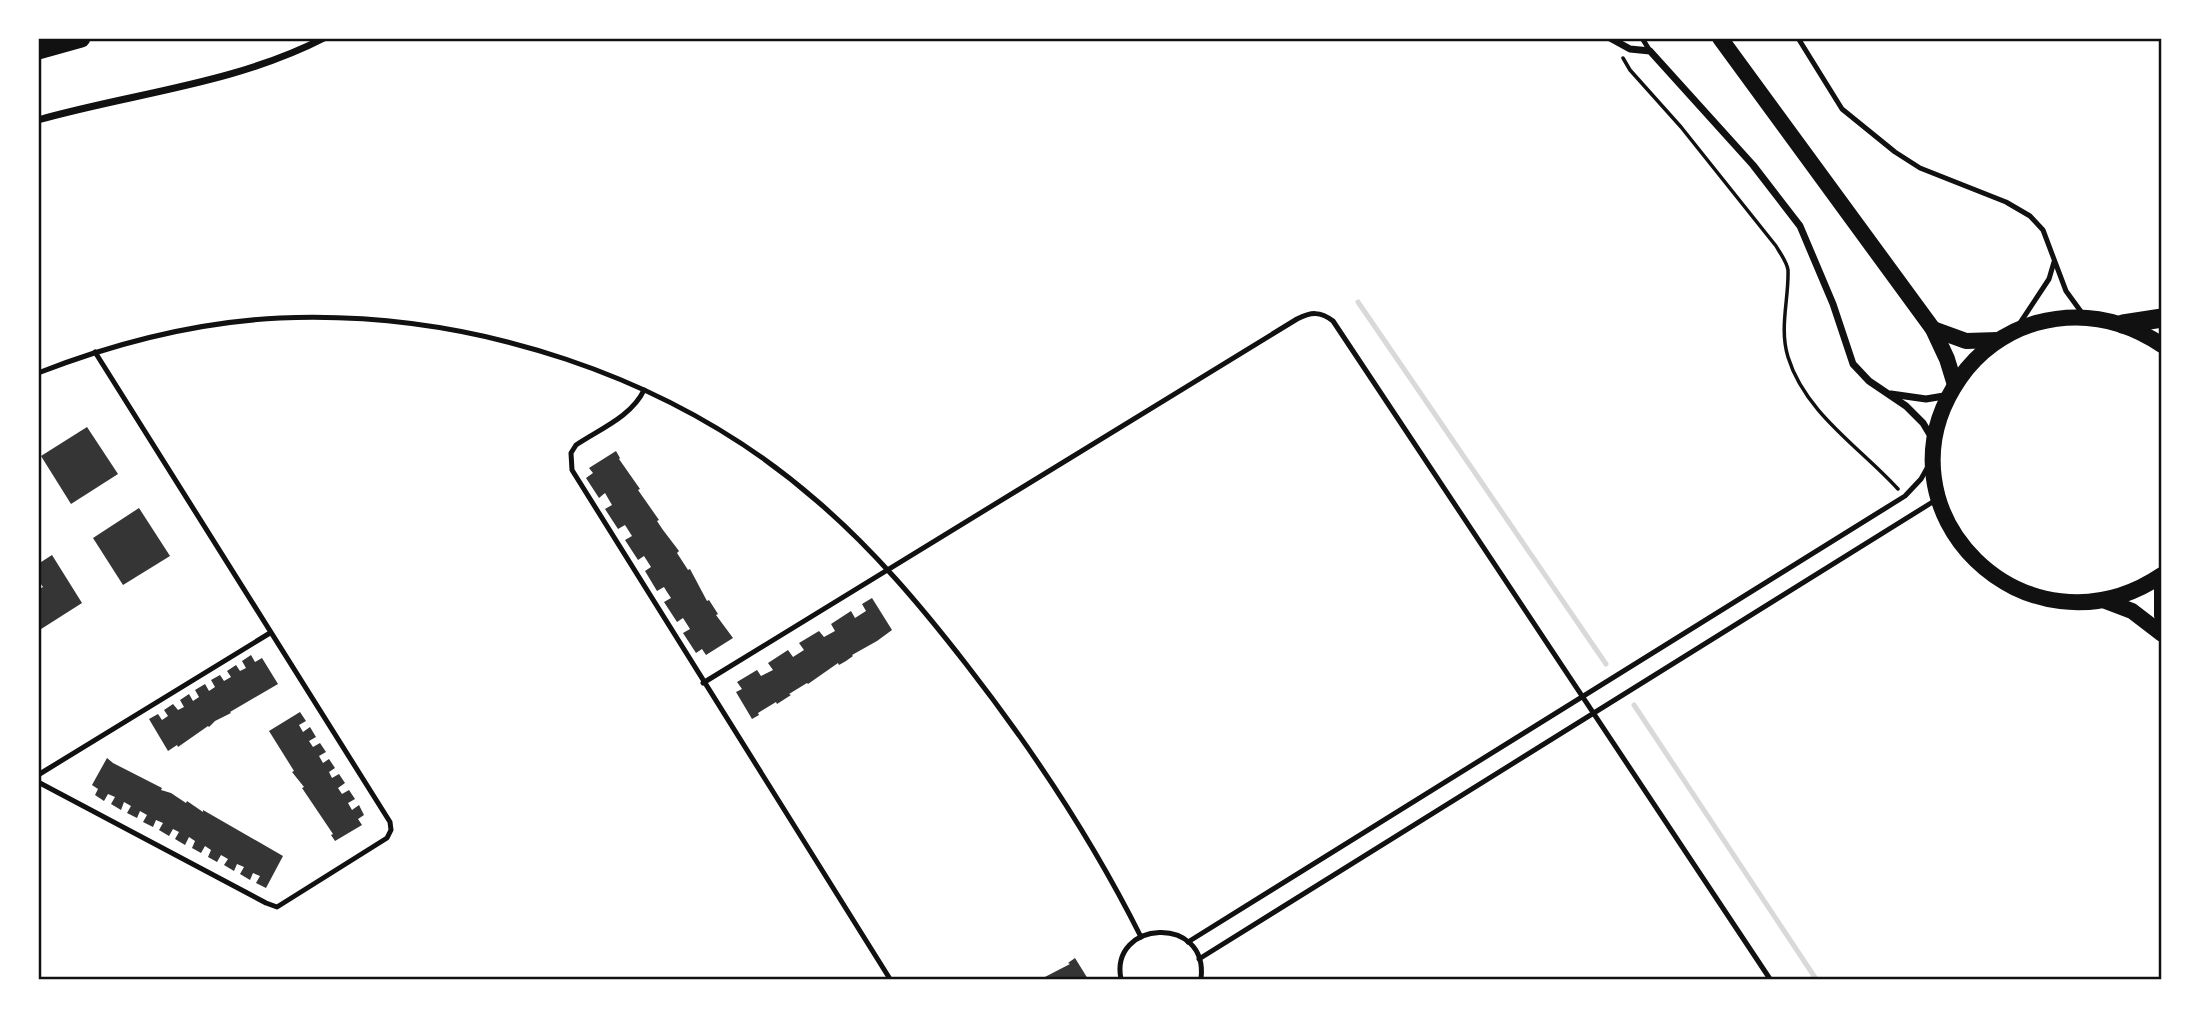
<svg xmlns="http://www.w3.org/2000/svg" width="2200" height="1018" font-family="Jost,sans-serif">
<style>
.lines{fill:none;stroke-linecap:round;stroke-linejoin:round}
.stream{stroke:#d9d9d9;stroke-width:5}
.building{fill:#353535}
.path{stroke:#111;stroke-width:3.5}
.service{stroke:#111;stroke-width:5}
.minor{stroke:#111;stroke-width:7}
.primary{stroke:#111;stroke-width:16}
.motorway{stroke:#111;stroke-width:19}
.neatline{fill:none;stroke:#111;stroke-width:2.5}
</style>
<rect width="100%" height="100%" fill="#fff"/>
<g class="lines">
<g class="stream">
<polyline points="1358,302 1606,664"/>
<polyline points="1634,705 1816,979"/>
</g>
</g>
<g class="building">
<polygon points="87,427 118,474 71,504 41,456"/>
<polygon points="616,451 620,458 619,459 640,489 638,490 659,520 657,521 663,530 679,551 677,553 688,570 690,569 707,601 709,600 718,614 716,615 733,638 706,655 702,649 696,653 683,633 690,629 683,618 677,622 664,602 671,598 667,592 664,587 657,591 645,571 651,567 644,556 638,560 625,540 632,536 625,525 618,529 605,509 612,505 605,493 599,498 586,478 593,473 589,468"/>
<polygon points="139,508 170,556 123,585 93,538"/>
<polygon points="52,555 82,603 38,631 38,590 43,587 38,580 38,564"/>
<polygon points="872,598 892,630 877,641 852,655 853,656 846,661 839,665 838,663 808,684 807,683 789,694 791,695 777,704 776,702 758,713 759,715 752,719 736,692 742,689 737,682 757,670 761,676 773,670 768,663 788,650 793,657 804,650 799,643 819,631 824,637 835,631 831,624 851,611 855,618 866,611 862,604"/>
<polygon points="251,655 255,662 262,658 278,684 230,712 231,713 215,721 209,727 208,726 178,747 177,745 168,751 149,719 158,714 162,720 168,716 164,710 173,704 178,710 184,707 180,700 189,694 193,701 199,697 195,690 205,684 209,691 215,687 211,680 220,675 224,681 231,677 227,671 236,665 240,671 246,668 242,661"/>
<polygon points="300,712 306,721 299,725 303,732 310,727 316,737 309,741 313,747 320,743 326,752 319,756 323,763 329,759 335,768 329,772 332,778 339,774 345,783 338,788 342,794 349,790 355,799 348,803 352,810 359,805 364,815 358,819 362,825 335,841 331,835 333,834 302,788 304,787 292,772 294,771 269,731"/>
<polygon points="107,758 113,763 162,788 161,790 171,793 186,803 187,801 203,812 203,810 283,856 266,888 256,883 260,876 253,873 250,880 240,874 244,867 237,864 234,871 224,865 228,859 221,855 217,862 208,857 211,850 205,846 201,853 192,848 195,841 189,837 185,845 175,839 179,832 173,829 169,836 159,830 163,823 156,820 153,827 143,822 147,815 140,811 137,818 127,813 131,806 124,802 121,810 111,804 115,797 108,794 104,801 95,795 98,789 92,785"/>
<polygon points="1075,958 1088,979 1041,979 1070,964 1068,963"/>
</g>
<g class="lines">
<path class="path" d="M1623 58 1630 70 1681 127 1776 246C1780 253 1787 262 1788 270 1789 299 1779 328 1788 357 1805 413 1861 448 1898 489"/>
<g class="service">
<polyline points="1642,38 1650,51"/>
<polyline points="1798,38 1842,109 1895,152 1920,168 2006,202 2030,216 2043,230 2066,291 2082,313"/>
<polyline points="2020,323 2049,279 2054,262"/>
<path d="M38 373C115 343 198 322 280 318 471 310 673 375 817 501 873 549 921 606 966 664 1033 750 1092 839 1141 937"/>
<path d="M644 390C632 416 600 429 576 445L571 453 572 470 890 979"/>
<path d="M703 683 1297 319C1311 312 1320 311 1333 321L1770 979"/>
<polyline points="38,775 270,633"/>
<polyline points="38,782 266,903 277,907 387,838 391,830 390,822 95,352"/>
<polyline points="1188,942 1905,496 1921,479 1930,463"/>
<polyline points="1199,959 1939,498"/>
<path d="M1121 979C1109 920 1209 914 1201 979"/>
</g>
<g class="minor">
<polyline points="1610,38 1630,49 1650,51 1753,165 1800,226 1833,304 1853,364 1869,381 1906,406 1923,423 1932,438"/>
<path d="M38 120C133 93 235 84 324 38"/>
<polyline points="1891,394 1926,399 1950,395"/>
</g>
<g class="primary">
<polyline points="1720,38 1933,329 1947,359 1955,385"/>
<polyline points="1933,329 1966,341 1998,340"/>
<path d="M2162 345C2123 319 2080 311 2036 323 2005 332 1978 352 1960 378 1868 510 2027 666 2162 575"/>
<polyline points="2162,576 2162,616"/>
<polyline points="2103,600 2132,611 2162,634"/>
</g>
<g class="motorway">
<polyline points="38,50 81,38"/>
<polyline points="2123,324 2162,318"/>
</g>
</g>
<rect width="2200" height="1018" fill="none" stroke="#ffffff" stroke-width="80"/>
<rect x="40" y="40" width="2120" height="938" class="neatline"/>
</svg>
